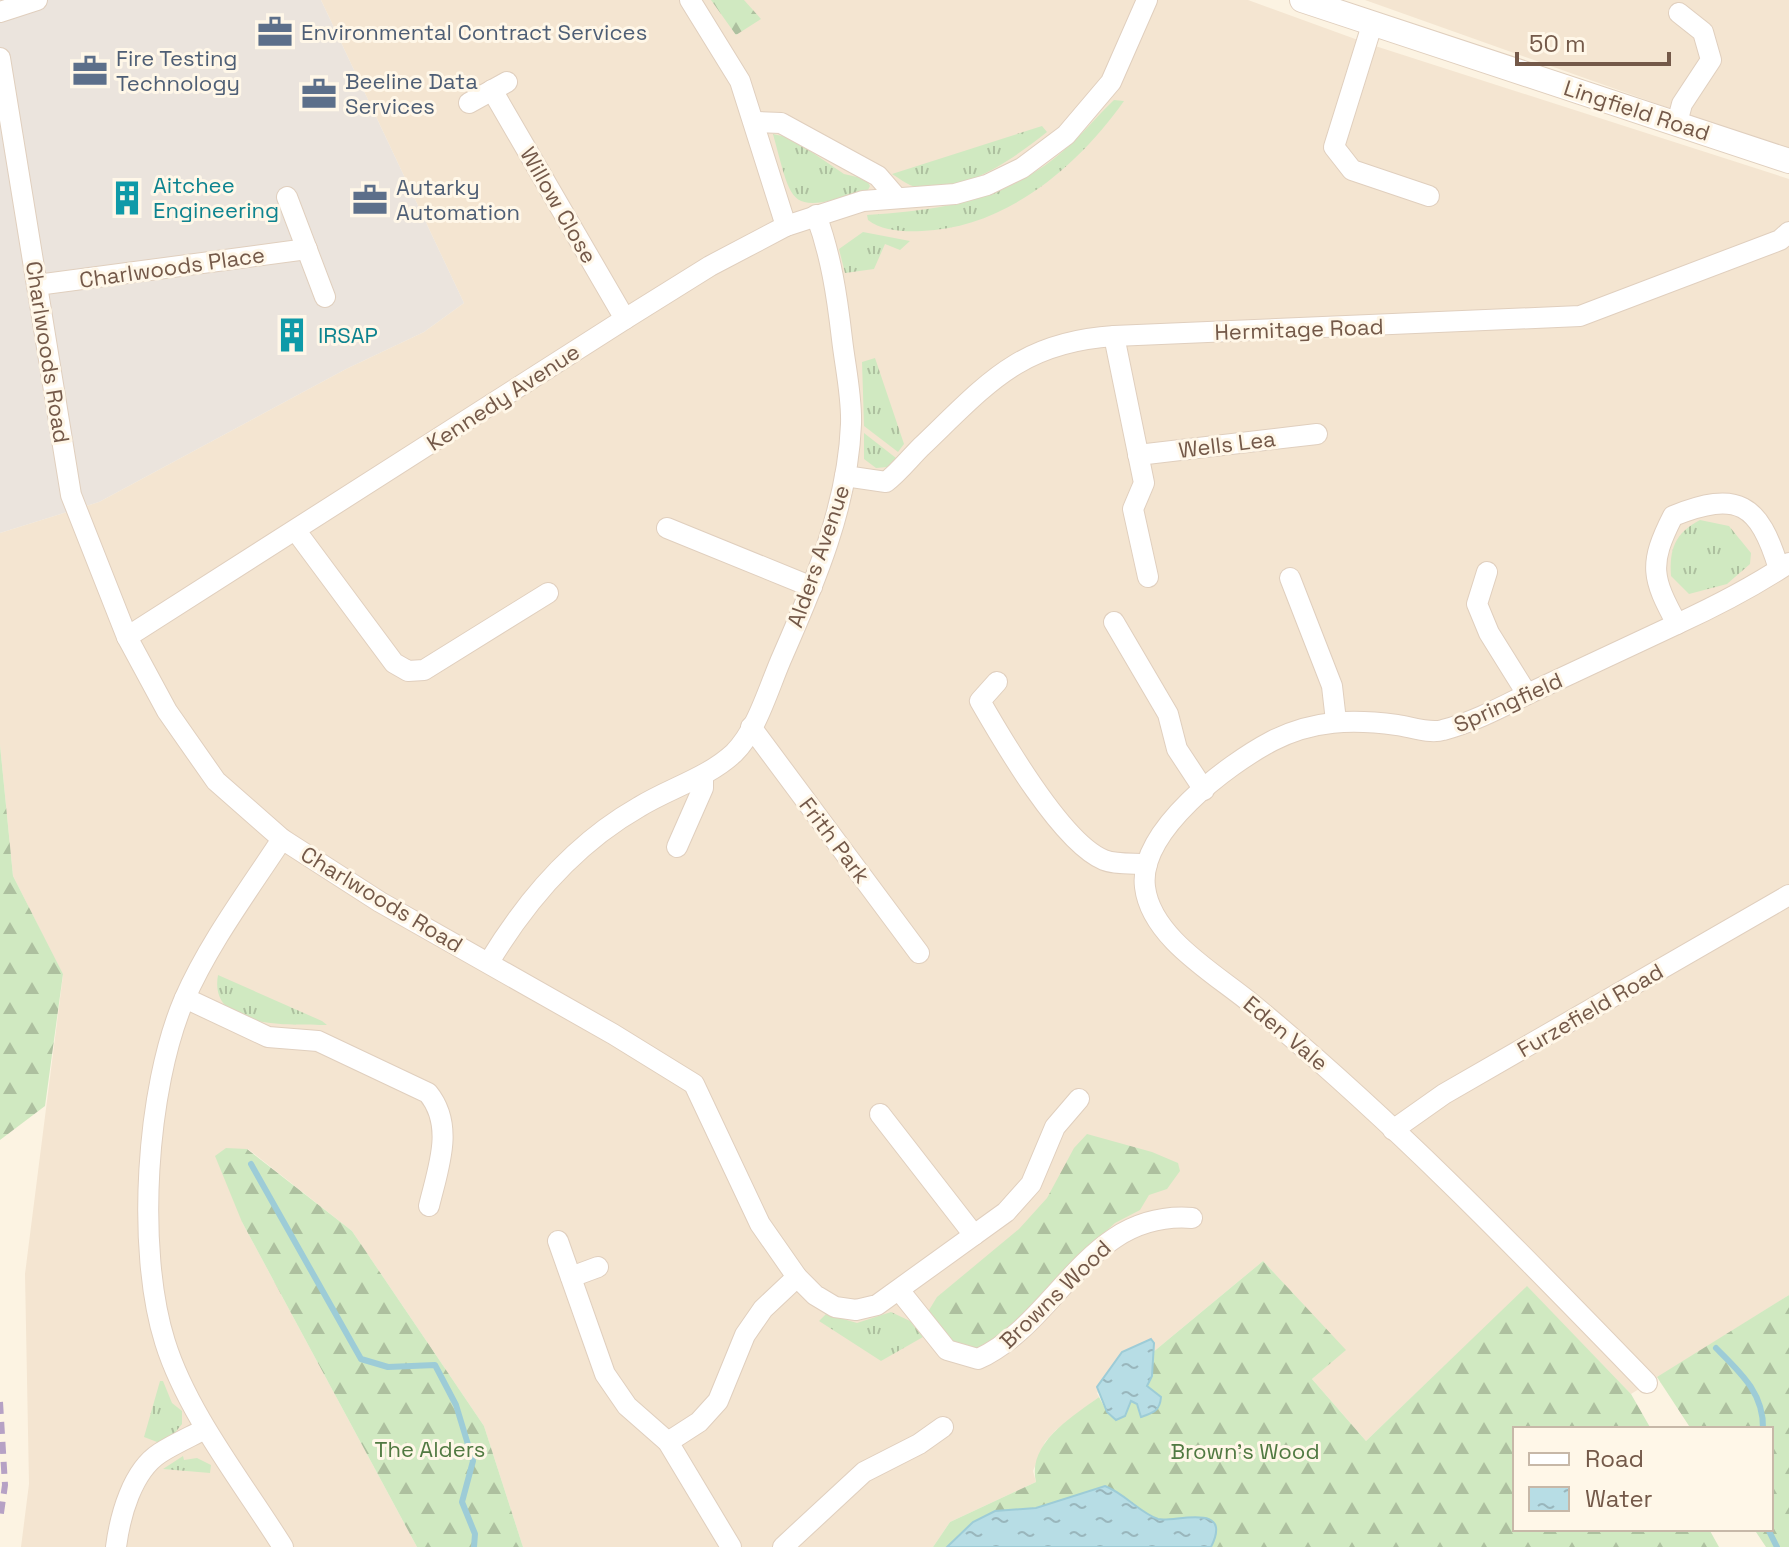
<svg xmlns="http://www.w3.org/2000/svg" width="1789" height="1547" font-family="'Space Grotesk',sans-serif">
<style>
.residential{fill:#f4e5d1}
.industrial{fill:#ebe4dd}
.grass{fill:url(#grass-tufts)}
.forest{fill:url(#forest-firs)}
.water{fill:url(#water-ripples);stroke:#9dccd7;stroke-width:2}
.lines{fill:none;stroke-linecap:round;stroke-linejoin:round}
.stream{stroke:#9dccd7;stroke-width:6}
.minor-casing{stroke:#e0cfbe;stroke-width:22}
.tertiary-casing{stroke:#e0cfbe;stroke-width:26}
.minor{stroke:#fff;stroke-width:20}
.tertiary{stroke:#fff;stroke-width:24}
.rail{stroke:#b6a1c5;stroke-width:6;stroke-dasharray:12 8;stroke-linecap:butt}
.labels{text-anchor:middle;stroke-width:6;stroke-linejoin:round;paint-order:stroke}
.service-label{font-size:22px;fill:#4e5e75;stroke:#fff7e8;text-anchor:start}
.street-label{font-size:22px;fill:#745949;stroke:#fff7e8}
.culture-label{font-size:22px;fill:#0d838f;stroke:#fff7e8;text-anchor:start}
.park-label{font-size:22px;fill:#507941;stroke:#fff7e8}
</style>
<defs>
<pattern id="grass-tufts" width="24" height="20" patternUnits="userSpaceOnUse" patternTransform="scale(2)"><rect width="24" height="20" fill="#d0e9c1"/><path d="M3 7l-1-3M5 7V3M7 7l1-3M15 17l-1-3M17 17v-4M19 17l1-3" fill="none" stroke="#adc09f"/></pattern>
<pattern id="forest-firs" width="22" height="20" patternUnits="userSpaceOnUse" patternTransform="scale(2)"><rect width="22" height="20" fill="#d0e9c1"/><path d="M5 1l3.5 6h-7zM16 11l3.5 6h-7z" fill="#adc09f"/></pattern>
<pattern id="water-ripples" width="26" height="14" patternUnits="userSpaceOnUse" patternTransform="scale(2)"><rect width="26" height="14" fill="#b7dde5"/><path d="M2 4q2-2 4 0t4 0M15 11q2-2 4 0t4 0" fill="none" stroke="#99b6bc"/></pattern>
</defs>
<rect width="100%" height="100%" fill="#fcf3e2"/>
<g class="residential">
<polygon points="321,0 1248,0 1369,44 1789,179 1789,1295 1631,1394 1527,1287 1366,1441 1312,1379 1345,1350 1263,1261 1152,1353 1154,1343 1097,1393 1099,1397 1056,1430 1045,1442 1033,1471 1036,1482 950,1522 933,1547 523,1547 484,1426 352,1231 248,1149 242,1222 417,1547 21,1547 29,1484 25,1274 63,975 13,876 0,745 0,533 99,502 346,369 424,332 464,303"/>
<polygon points="1365,0 1789,0 1789,149 1686,114"/>
</g>
<polygon class="industrial" points="0,0 321,0 464,303 424,332 346,369 99,502 0,533"/>
<g class="grass">
<path d="M1114 100 1124 101C1077 167 1006 228 922 231 905 232 881 231 868 220L867 215C942 209 1002 203 1062 152 1081 136 1096 117 1114 100Z"/>
<path d="M1042 126 1047 132C1013 159 967 192 921 188 912 188 900 179 892 174Z"/>
<path d="M773 134 791 138 844 174 866 179 870 186 867 192C788 212 794 211 773 134Z"/>
<polygon points="863,232 910,241 900,250 885,244 874,269 845,273 839,249"/>
<polygon points="875,358 904,444 898,452 864,426 862,362"/>
<polygon points="864,433 896,458 888,467 876,468 864,459"/>
<path d="M1700 520 1729 526 1751 553 1750 564 1727 584 1689 594 1671 576C1669 549 1675 533 1700 520Z"/>
<path d="M218 975 322 1021 327 1025C292 1024 208 1031 218 975Z"/>
<polygon points="891,1312 910,1321 923,1337 881,1361 819,1321 826,1314 857,1323"/>
<polygon points="160,1381 163,1381 172,1403 182,1411 182,1424 165,1445 144,1437"/>
<polygon points="183,1456 184,1460 197,1458 211,1465 210,1473 163,1469"/>
</g>
<g class="forest">
<polygon points="711,0 744,0 761,19 736,35"/>
<polygon points="0,745 13,876 63,974 45,1106 0,1140"/>
<polygon points="1087,1134 1152,1152 1178,1163 1180,1171 1167,1189 1149,1195 1140,1210 1115,1223 1081,1254 1003,1340 982,1352 952,1344 926,1315 937,1297 1019,1229 1047,1198 1074,1148"/>
<polygon points="226,1148 247,1149 352,1231 484,1426 523,1547 417,1547 242,1222 215,1156"/>
<path d="M1263 1261 1346 1350 1312 1379 1366 1441 1527 1286 1631 1394 1651 1429H1515V1529H1709L1719 1547H933L950 1522 1036 1482C1027 1443 1072 1417 1099 1397L1107 1412 1131 1401 1138 1403 1152 1376V1353Z"/>
<polygon points="1789,1295 1789,1547 1766,1547 1754,1529 1771,1529 1771,1429 1691,1429 1657,1377"/>
</g>
<g class="water">
<path d="M1151 1339 1154 1343 1152 1376 1147 1386 1161 1397C1160 1411 1153 1413 1141 1417L1137 1404 1131 1401 1125 1416 1116 1420 1107 1412 1097 1387 1122 1352Z"/>
<path d="M1105 1486C1124 1493 1140 1513 1158 1519 1174 1523 1234 1501 1211 1547H947L973 1522 995 1511 1036 1508Z"/>
</g>
<g class="lines">
<g class="stream">
<polyline points="251,1164 361,1359 388,1367 435,1365 456,1405 473,1461 462,1502 475,1534 474,1547"/>
<path d="M1716 1348C1740 1372 1764 1393 1763 1429"/>
<polyline points="1768,1529 1777,1547"/>
</g>
<g class="minor-casing">
<g id="minor">
<polyline points="690,0 740,81 786,226"/>
<polyline points="0,12 37,0"/>
<polyline points="1372,25 1334,147 1352,170 1429,196"/>
<polyline points="0,58 71,495 127,637 167,711 216,781 282,839 380,902 613,1034 694,1084 760,1224 797,1277 815,1295 835,1307 856,1310 877,1305 1006,1212 1031,1184 1055,1127 1079,1099"/>
<polyline points="492,90 625,319"/>
<polyline points="469,103 507,82"/>
<polyline points="755,122 781,123 878,176 897,198"/>
<polyline points="1677,123 1682,104 1711,60 1703,32 1679,13"/>
<polyline points="287,197 325,297"/>
<polyline points="37,285 307,249"/>
<polyline points="1114,336 1144,483 1133,509 1148,577"/>
<polyline points="1138,455 1317,434"/>
<path d="M845 476 886 482C898 473 909 459 921 447 986 385 1019 342 1114 336L1580 316 1780 240 1789 232"/>
<polyline points="667,528 812,587"/>
<polyline points="296,531 394,663 408,671 424,670 548,593"/>
<path d="M1779 569C1759 503 1738 490 1673 516 1648 565 1652 578 1677 624 1716 606 1753 587 1789 563"/>
<polyline points="1487,572 1477,604 1489,633 1527,694"/>
<polyline points="1290,578 1332,686 1336,721"/>
<polyline points="1114,622 1168,714 1177,749 1204,790"/>
<polyline points="127,637 625,319 710,266 786,226 863,201 955,194 987,185 1022,168 1066,135 1111,82 1147,0"/>
<path d="M997 682 980 701C1003 741 1062 843 1104 860 1116 865 1134 863 1147 864"/>
<polyline points="751,727 919,953"/>
<path d="M282 839C248 891 209 943 184 1000 146 1089 136 1250 165 1342 187 1413 243 1483 283 1547"/>
<polyline points="677,847 703,788 703,776"/>
<path d="M489 962C527 899 574 844 639 807 670 788 707 778 734 753 758 729 769 686 783 655 815 582 848 505 851 424 852 396 845 366 842 339 837 296 831 255 816 215"/>
<path d="M185 998 268 1037 318 1041 428 1093C455 1126 438 1168 429 1206"/>
<polyline points="880,1114 974,1235"/>
<polyline points="1393,1130 1444,1094 1789,895"/>
<polyline points="558,1241 605,1374 627,1406 668,1442 731,1547"/>
<polyline points="571,1277 598,1267"/>
<path d="M899 1290 947 1350 978 1359C1059 1322 1087 1210 1192 1218"/>
<path d="M1647 1383C1520 1252 1393 1120 1252 1004 1216 974 1151 938 1145 887 1138 831 1228 764 1272 741 1313 720 1352 719 1397 725 1411 727 1430 734 1443 730 1477 721 1505 705 1536 690 1583 668 1630 646 1677 624"/>
<polyline points="668,1442 699,1422 718,1401 745,1335 763,1309 797,1277"/>
<path d="M116 1547C120 1516 132 1471 160 1453 174 1444 190 1437 205 1429"/>
<polyline points="783,1547 864,1472 919,1444 943,1427"/>
</g>
</g>
<g class="tertiary-casing">
<polyline id="tertiary" points="1302,0 1789,161"/>
</g>
<use href="#minor" class="minor"/>
<use href="#tertiary" class="tertiary"/>
<polyline class="rail" points="0,1402 5,1485 0,1520"/>
</g>
<defs>
<g id="office-bare" transform="scale(2.76)"><path d="M-6-3h4V-5.5h4V-3h4V5H-6ZM-1-4.5V-3h2v-1.5ZM-6 0V1H6V0Z" fill="#5c6f8a" stroke="#fff7e8" stroke-width="2.5" paint-order="stroke"/></g>
<g id="building-bare" transform="scale(2.76)"><path d="M-4-6H4V6H1V3H-1V6H-4ZM-2.5-4.3h1.7v1.8h-1.7ZM.8-4.3h1.7v1.8H.8ZM-2.5-1h1.7V.8h-1.7ZM.8-1h1.7V.8H.8Z" fill="#0f9aa8" stroke="#fff7e8" stroke-width="2.5" paint-order="stroke"/></g>
</defs>
<g fill-rule="evenodd">
<use href="#office-bare" x="275" y="32"/>
<use href="#office-bare" x="90" y="71"/>
<use href="#office-bare" x="319" y="94"/>
<use href="#building-bare" x="127" y="198"/>
<use href="#office-bare" x="370" y="200"/>
<use href="#building-bare" x="292" y="335"/>
</g>
<g class="labels">
<g class="service-label">
<text x="301" y="40">Environmental Contract Services</text>
<text x="116" y="66">Fire Testing<tspan x="116" dy="25">Technology</tspan></text>
<text x="345" y="89">Beeline Data<tspan x="345" dy="25">Services</tspan></text>
<text x="396" y="195">Autarky<tspan x="396" dy="25">Automation</tspan></text>
</g>
<g class="street-label">
<text transform="translate(1637 110) rotate(18)" y="8">Lingfield Road</text>
<text transform="translate(559 205) rotate(60)" y="8">Willow Close</text>
<text transform="translate(172 267) rotate(-8)" y="8">Charlwoods Place</text>
<text transform="translate(1299 329) rotate(-2)" y="8">Hermitage Road</text>
<text transform="translate(48 352) rotate(81)" y="8">Charlwoods Road</text>
<text transform="translate(503 397) rotate(-33)" y="8">Kennedy Avenue</text>
<text transform="translate(1227 444) rotate(-7)" y="8">Wells Lea</text>
<text transform="translate(818 556) rotate(-71)" y="8">Alders Avenue</text>
<text transform="translate(1508 702) rotate(-24)" y="8">Springfield</text>
<text transform="translate(835 840) rotate(53)" y="8">Frith Park</text>
<text transform="translate(382 899) rotate(31)" y="8">Charlwoods Road</text>
<text transform="translate(1590 1010) rotate(-30)" y="8">Furzefield Road</text>
<text transform="translate(1286 1033) rotate(40)" y="8">Eden Vale</text>
<text transform="translate(1055 1294) rotate(-44)" y="8">Browns Wood</text>
</g>
<g class="culture-label">
<text x="153" y="193">Aitchee<tspan x="153" dy="25">Engineering</tspan></text>
<text x="318" y="343">IRSAP</text>
</g>
<g class="park-label">
<text x="430" y="1457">The Alders</text>
<text x="1245" y="1459">Brown's Wood</text>
</g>
</g>
<rect x="1513" y="1427" width="260" height="104" fill="#fff7e8" stroke="#c7b8a8" stroke-width="2"/>
<rect x="1529" y="1453" width="40" height="12" fill="#ffffff" stroke="#c7b8a8" stroke-width="2"/>
<text x="1585" y="1467" font-size="24" fill="#745949">Road</text>
<rect x="1529" y="1487" width="40" height="24" fill="url(#water-ripples)" stroke="#c7b8a8" stroke-width="2"/>
<text x="1585" y="1507" font-size="24" fill="#745949">Water</text>
<path d="M1517 52v12h152v-12" fill="none" stroke="#745949" stroke-width="4"/>
<text x="1529" y="52" font-size="24" fill="#745949" stroke="#fff7e8" stroke-width="6" paint-order="stroke">50 m</text>
</svg>
